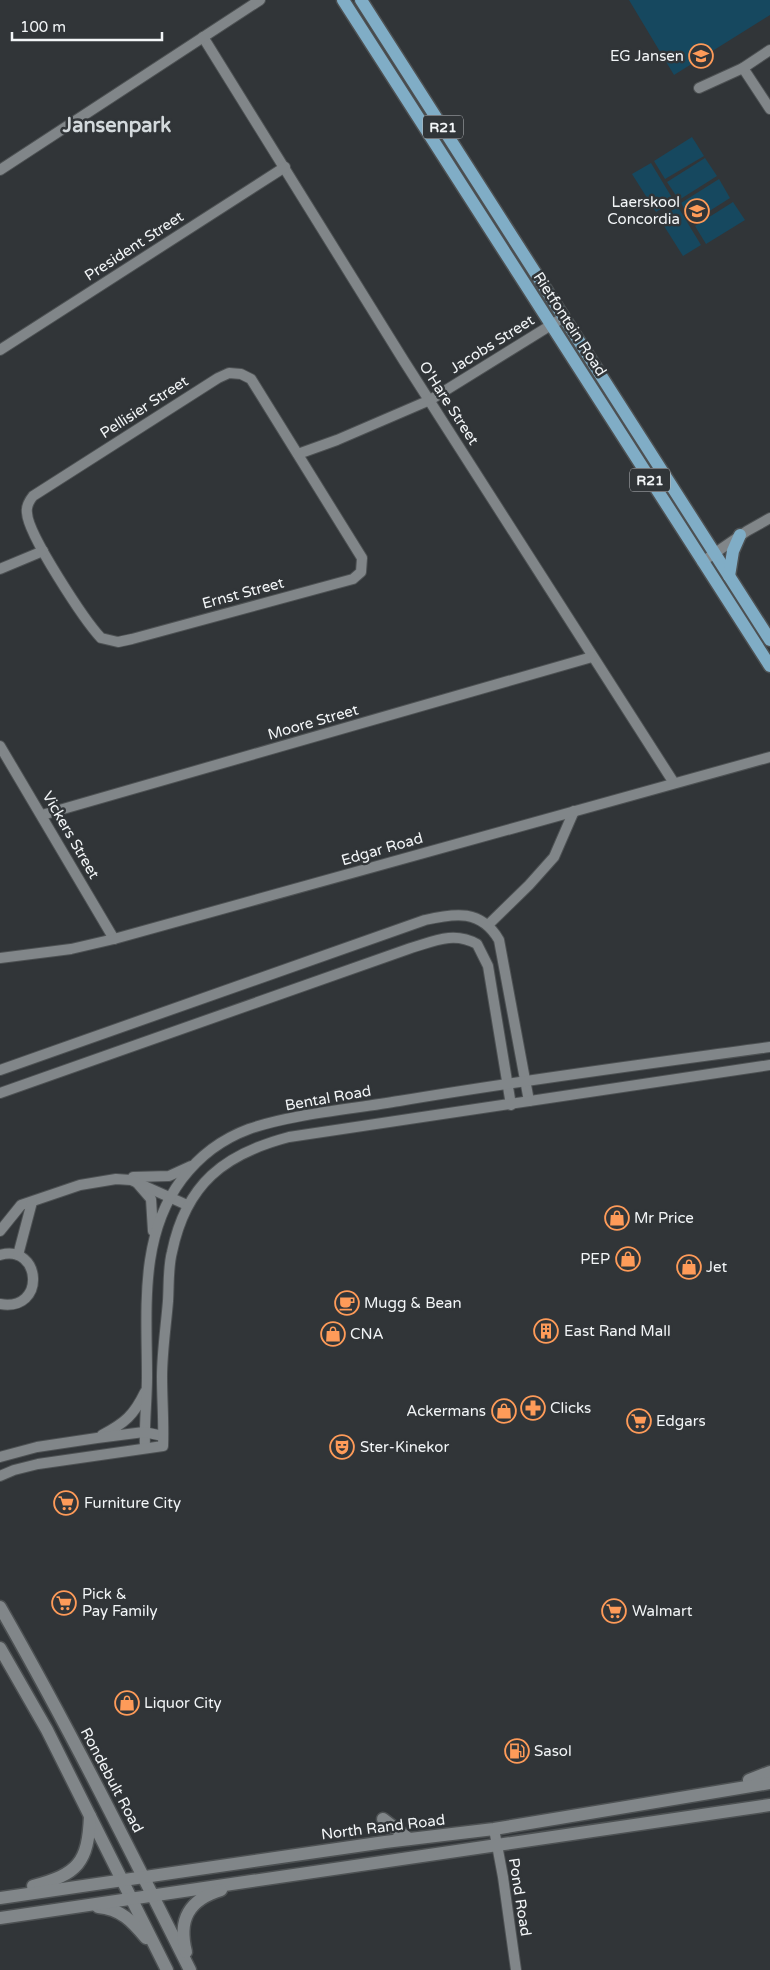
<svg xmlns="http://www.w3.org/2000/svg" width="770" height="1970" font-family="'Varela Round',sans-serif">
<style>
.green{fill:#16485f}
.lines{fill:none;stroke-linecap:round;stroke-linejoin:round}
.street-casing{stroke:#4d5153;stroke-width:12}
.secondary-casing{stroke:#4d5153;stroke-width:15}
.primary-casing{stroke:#4d5153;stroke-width:15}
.street{stroke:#818689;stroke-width:10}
.secondary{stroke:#818689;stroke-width:12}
.primary{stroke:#80adc6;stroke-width:12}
.labels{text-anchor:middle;stroke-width:5;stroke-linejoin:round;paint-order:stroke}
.shield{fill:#313538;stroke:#b8bbbe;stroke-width:1}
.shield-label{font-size:14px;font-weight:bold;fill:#f2f5f7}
.poi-label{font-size:15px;fill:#f2f5f7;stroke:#313538;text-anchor:start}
.street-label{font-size:15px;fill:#f2f5f7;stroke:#313538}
.district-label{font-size:20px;font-weight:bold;fill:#d3d9dc;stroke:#313538}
</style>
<rect width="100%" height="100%" fill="#313538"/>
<g class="green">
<polygon points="629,0 770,0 770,15 674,75"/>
<polygon points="692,137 704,156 665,179 654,161"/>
<polygon points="705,158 717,176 679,200 667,182"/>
<polygon points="651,163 674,201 656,212 632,174"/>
<polygon points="719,179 730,198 692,222 681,203"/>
<polygon points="733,202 745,220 706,244 695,226"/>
<polygon points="678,207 701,245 683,256 659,218"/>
</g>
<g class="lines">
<g class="street-casing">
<g id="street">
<polyline points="203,37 404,361 674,783"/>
<polyline points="743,68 770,109"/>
<polyline points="699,88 743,68 770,50"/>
<polyline points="0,170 260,0"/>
<polyline points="0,350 285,167"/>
<path d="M229 373 241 374 251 379 362 558 361 572 353 579 132 639 118 642 101 638C85 621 28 535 27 513 26 507 29 501 33 496L218 378Z"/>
<polyline points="298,454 337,440 430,400 564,317"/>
<polyline points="702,562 747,531 770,518"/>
<polyline points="0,569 43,551"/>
<polyline points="0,746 114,939"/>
<polyline points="42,815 592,657"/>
<polyline points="488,925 529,885 554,857 574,811"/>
<polyline points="0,958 71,949 114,939 770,757"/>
<path d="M0 1070 425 920C455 913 481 909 499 940L529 1101"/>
<path d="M0 1093 411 948C434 941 454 931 477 944L488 966 511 1105"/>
<polyline points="133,1177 169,1176 191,1166"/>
<polyline points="138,1184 151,1199 153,1231"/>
<polyline points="0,1231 21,1205 80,1185 116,1179 131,1180 187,1205"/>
<path d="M0 1255C41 1243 47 1312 0 1304"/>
<polyline points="18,1255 32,1202"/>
<path d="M102 1435C125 1423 134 1415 145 1392"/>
<path d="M145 1448C144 1424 147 1400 147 1377 147 1309 139 1236 182 1179 200 1155 222 1139 249 1129 292 1114 353 1109 399 1101 522 1080 646 1064 770 1047"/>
<polyline points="0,1457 37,1447 97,1438 144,1432 163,1436"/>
<path d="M0 1476 14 1470 38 1464 163 1446C164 1423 162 1400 162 1377 162 1352 166 1326 168 1301 169 1285 168 1267 172 1252 186 1184 224 1154 289 1137L770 1065"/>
<polyline points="494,1829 503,1877 516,1970"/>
</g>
</g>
<g class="secondary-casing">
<g id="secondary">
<path d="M0 1607C68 1726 129 1848 190 1970"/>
<polyline points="0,1648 47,1730 167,1970"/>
<polyline points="749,1780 770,1772"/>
<polyline points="383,1819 409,1839"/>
<path d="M33 1886C78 1874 88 1863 90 1816"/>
<polyline points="0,1898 385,1842 494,1829 770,1783"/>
<path d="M98 1907C121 1909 132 1921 146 1938"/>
<polyline points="0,1918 770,1805"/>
<path d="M186 1952C178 1920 188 1900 221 1890"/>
</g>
</g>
<g class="primary-casing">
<g id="primary">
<polyline points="343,0 770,666"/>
<polyline points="361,0 770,640"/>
<polyline points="729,576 733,551 740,535"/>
</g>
</g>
<use href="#street" class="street"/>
<use href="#secondary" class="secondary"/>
<use href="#primary" class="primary"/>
</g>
<defs>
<g id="school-ring" transform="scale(1.25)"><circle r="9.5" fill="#313538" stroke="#fe9b59" stroke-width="1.5"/><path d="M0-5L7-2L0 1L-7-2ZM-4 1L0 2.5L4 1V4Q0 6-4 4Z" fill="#fe9b59"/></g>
<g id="shop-ring" transform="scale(1.25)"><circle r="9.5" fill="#313538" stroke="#fe9b59" stroke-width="1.5"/><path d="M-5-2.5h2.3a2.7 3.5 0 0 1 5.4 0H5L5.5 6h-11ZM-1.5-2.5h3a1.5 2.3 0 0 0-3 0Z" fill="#fe9b59"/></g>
<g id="cafe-ring" transform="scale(1.25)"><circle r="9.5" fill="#313538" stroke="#fe9b59" stroke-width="1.5"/><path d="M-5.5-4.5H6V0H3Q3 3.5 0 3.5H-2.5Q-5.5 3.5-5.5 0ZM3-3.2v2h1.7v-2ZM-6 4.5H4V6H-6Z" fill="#fe9b59"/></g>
<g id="building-ring" transform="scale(1.25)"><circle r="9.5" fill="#313538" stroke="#fe9b59" stroke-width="1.5"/><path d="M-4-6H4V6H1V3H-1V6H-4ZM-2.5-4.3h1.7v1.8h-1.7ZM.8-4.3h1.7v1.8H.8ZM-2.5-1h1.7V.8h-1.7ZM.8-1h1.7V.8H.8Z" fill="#fe9b59"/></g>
<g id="pharmacy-ring" transform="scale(1.25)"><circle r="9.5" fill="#313538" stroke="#fe9b59" stroke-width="1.5"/><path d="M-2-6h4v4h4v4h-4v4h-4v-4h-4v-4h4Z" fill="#fe9b59"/></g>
<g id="supermarket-ring" transform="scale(1.25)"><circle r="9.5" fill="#313538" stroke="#fe9b59" stroke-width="1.5"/><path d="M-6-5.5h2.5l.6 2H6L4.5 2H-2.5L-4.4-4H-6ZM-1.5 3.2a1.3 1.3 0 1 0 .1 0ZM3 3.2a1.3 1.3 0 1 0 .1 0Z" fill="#fe9b59"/></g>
<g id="theatre-ring" transform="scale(1.25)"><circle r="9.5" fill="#313538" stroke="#fe9b59" stroke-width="1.5"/><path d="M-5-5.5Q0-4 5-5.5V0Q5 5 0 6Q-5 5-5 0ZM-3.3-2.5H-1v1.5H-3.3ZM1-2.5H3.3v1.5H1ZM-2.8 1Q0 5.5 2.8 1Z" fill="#fe9b59"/></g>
<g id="fuel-ring" transform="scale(1.25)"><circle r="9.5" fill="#313538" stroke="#fe9b59" stroke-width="1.5"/><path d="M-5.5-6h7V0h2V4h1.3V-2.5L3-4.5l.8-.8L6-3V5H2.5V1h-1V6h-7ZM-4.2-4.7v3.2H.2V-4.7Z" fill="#fe9b59"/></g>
</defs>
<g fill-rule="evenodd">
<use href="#school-ring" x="701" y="56"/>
<use href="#school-ring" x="697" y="211"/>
<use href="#shop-ring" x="617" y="1218"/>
<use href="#shop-ring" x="628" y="1259"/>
<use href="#shop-ring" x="689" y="1267"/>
<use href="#cafe-ring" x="347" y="1303"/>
<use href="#building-ring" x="546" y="1331"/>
<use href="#shop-ring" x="333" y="1334"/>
<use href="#pharmacy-ring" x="533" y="1408"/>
<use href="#shop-ring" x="504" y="1411"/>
<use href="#supermarket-ring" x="639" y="1421"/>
<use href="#theatre-ring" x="342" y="1447"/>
<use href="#supermarket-ring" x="66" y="1503"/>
<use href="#supermarket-ring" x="64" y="1603"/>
<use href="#supermarket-ring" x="614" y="1611"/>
<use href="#shop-ring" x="127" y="1703"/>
<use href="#fuel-ring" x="517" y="1751"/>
</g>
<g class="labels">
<g class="shield">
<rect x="423" y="115.5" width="40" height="23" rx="4"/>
<rect x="630" y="468.5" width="40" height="23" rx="4"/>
</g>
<g class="shield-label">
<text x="443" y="132">R21</text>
<text x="650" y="485">R21</text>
</g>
<g class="poi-label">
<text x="684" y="61" text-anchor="end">EG Jansen</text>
<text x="680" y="207" text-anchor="end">Laerskool<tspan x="680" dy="17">Concordia</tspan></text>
<text x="634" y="1223">Mr Price</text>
<text x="610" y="1264" text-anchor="end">PEP</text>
<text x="706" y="1272">Jet</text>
<text x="364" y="1308">Mugg &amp; Bean</text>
<text x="564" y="1336">East Rand Mall</text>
<text x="350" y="1339">CNA</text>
<text x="550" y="1413">Clicks</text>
<text x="486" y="1416" text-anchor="end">Ackermans</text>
<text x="656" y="1426">Edgars</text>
<text x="360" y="1452">Ster-Kinekor</text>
<text x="84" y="1508">Furniture City</text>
<text x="82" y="1599">Pick &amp;<tspan x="82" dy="17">Pay Family</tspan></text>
<text x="632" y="1616">Walmart</text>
<text x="144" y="1708">Liquor City</text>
<text x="534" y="1756">Sasol</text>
</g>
<g class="street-label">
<text transform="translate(134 246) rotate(-33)" y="5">President Street</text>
<text transform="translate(570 324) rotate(57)" y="5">Rietfontein Road</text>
<text transform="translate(492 344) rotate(-32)" y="5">Jacobs Street</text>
<text transform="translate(449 403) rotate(57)" y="5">O'Hare Street</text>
<text transform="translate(144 407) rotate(-33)" y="5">Pellisier Street</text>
<text transform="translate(243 593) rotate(-15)" y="5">Ernst Street</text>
<text transform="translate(313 722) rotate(-16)" y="5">Moore Street</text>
<text transform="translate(71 835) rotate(60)" y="5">Vickers Street</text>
<text transform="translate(382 849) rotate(-16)" y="5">Edgar Road</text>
<text transform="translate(328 1098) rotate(-10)" y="5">Bental Road</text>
<text transform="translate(112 1780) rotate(62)" y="5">Rondebult Road</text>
<text transform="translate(383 1827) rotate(-7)" y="5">North Rand Road</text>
<text transform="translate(520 1897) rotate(81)" y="5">Pond Road</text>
</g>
<g class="district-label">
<text x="117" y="132">Jansenpark</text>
</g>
</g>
<path d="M12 32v8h150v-8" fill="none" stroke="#f2f5f7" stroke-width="2.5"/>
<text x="20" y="32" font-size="15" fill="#f2f5f7" stroke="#313538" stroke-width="4" paint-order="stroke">100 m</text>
</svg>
